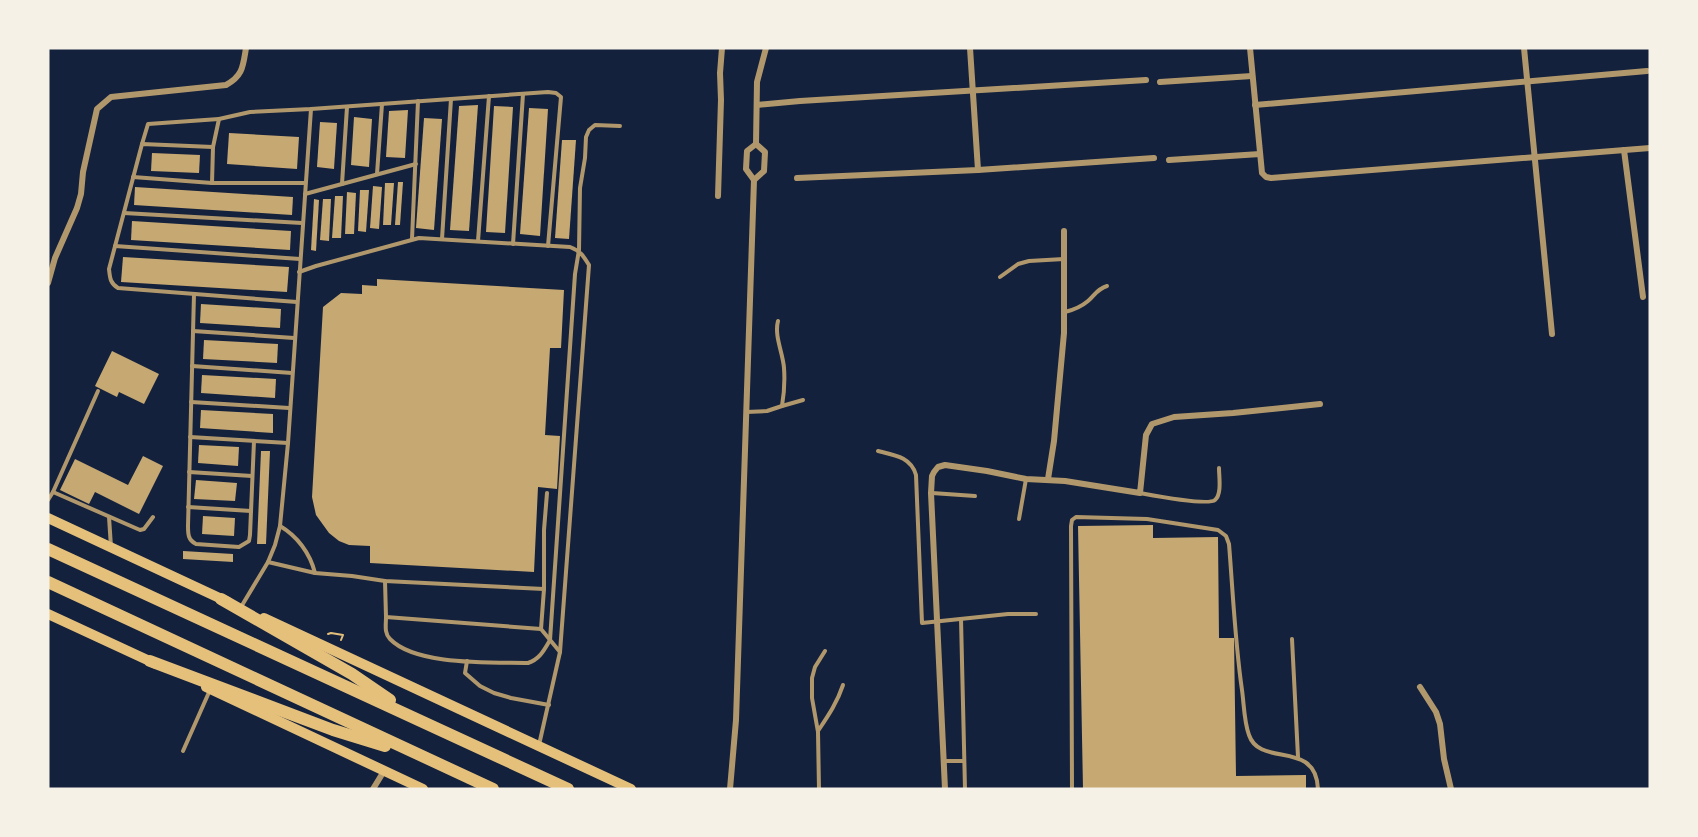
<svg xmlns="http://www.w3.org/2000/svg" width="1698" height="837" font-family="'PT Sans Narrow',sans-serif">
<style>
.building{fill:#c6a872}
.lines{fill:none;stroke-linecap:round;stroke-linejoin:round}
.path{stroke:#e5c07b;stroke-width:2}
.service{stroke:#b1986c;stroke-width:4}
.minor{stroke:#b1986c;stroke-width:6}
.secondary{stroke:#e5c07b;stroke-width:10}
.trunk{stroke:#e5c07b;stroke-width:12}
</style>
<rect width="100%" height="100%" fill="#14213d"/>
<g class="building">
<polygon points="478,105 469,231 450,230 459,106"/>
<polygon points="494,106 513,107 505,233 486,232"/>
<polygon points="529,108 548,109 540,236 520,234"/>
<polygon points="408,110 405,158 386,157 389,111"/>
<polygon points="354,117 372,119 369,167 351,165"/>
<polygon points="424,118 442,119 434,230 416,228"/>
<polygon points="320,122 337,123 334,169 317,167"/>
<polygon points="229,133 299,137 297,169 227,164"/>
<polygon points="562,140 576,140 569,239 555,238"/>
<polygon points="152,153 200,155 199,173 151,171"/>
<polygon points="398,182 403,182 400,225 395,225"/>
<polygon points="385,183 394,183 391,225 383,225"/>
<polygon points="373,186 382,187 379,229 370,228"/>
<polygon points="135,187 293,197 292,215 134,205"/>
<polygon points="360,190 369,190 366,232 358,231"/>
<polygon points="347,192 356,193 354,234 345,234"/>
<polygon points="335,196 343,196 341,238 332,238"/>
<polygon points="314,199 319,200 316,251 311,250"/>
<polygon points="323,199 331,199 329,241 320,240"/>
<polygon points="132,221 291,231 290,250 131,240"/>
<polygon points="123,257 289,267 287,292 121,282"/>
<polygon points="377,279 564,290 561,348 550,348 545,435 560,436 557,489 538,487 534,572 370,563 370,546 349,545 339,541 329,533 316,515 312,497 323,307 341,293 362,294 362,285 377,286"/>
<polygon points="201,304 281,309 280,328 200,323"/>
<polygon points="204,340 278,344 277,363 203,359"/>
<polygon points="112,351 159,374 144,404 119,392 117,397 95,386"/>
<polygon points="202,375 276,379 275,398 201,393"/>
<polygon points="201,410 273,414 273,433 200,428"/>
<polygon points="199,445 239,447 238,466 198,463"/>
<polygon points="261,451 270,451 266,544 257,544"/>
<polygon points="143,456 163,466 139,514 95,492 89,504 60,490 75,459 128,485"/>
<polygon points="196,480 237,483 235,501 194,499"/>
<polygon points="203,516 235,518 234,536 202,534"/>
<polygon points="1153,525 1153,538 1218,537 1219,638 1234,638 1236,776 1306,775 1306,789 1083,789 1078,526"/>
<polygon points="183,551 233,554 233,562 183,559"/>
</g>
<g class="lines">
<polyline class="path" points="328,634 331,633 343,635 341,640"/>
<g class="service">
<polyline points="311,109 288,443 280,526 275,545 268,562 315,573 352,576 385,581 544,589 541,629 560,652 539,745"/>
<polyline points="142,144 148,124 219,119"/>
<polyline points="213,147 219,119 250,112 311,109 548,92 556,93 561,97 548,246"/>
<polyline points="377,174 382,104"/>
<polyline points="133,177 212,183 305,183"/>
<path d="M212 183 213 147 142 144 109 269C110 278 110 283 118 288L297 302"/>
<polyline points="342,184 347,107"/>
<polyline points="305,194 416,164"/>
<polyline points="124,213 302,223"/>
<polyline points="412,239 418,101"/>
<polyline points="442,239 451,99"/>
<polyline points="478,241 489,96"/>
<polyline points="513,244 523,94"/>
<polyline points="115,246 300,259"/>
<path d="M299 272 316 266 419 238 570 247C580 251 583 255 589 265L560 652"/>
<polyline points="1000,277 1018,264 1029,261 1064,259"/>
<path d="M194 294 188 526C188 534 188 540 196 544L239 547 249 541 250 535 254 441"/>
<path d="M1065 312C1073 310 1081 307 1088 301 1095 295 1097 289 1107 286"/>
<polyline points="193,331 294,338"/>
<polyline points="192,366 292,373"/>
<polyline points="191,402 289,408"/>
<polyline points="782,406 803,400"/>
<path d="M746 412 767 411 782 406C784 394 785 381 784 368 783 353 774 336 778 321"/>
<polyline points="190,437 288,443"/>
<path d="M878 451C894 455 911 457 916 475L922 623 1008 614H1036"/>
<polyline points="189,472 252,476"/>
<polyline points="53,492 98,391"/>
<polyline points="932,493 975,496"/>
<path d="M1140 493C1151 495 1208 506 1215 500 1222 494 1219 477 1219 468"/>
<polyline points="48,500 53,492 140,530 144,529 153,517"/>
<polyline points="188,507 251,511"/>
<polyline points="109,517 111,547"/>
<polyline points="1019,519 1026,479"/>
<path d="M280 526C297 536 310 553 315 573"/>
<polyline points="385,581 386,617 541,629"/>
<polyline points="544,589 544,530 547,493"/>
<polyline points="241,607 268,562"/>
<path d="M386 617C386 625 384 633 390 639 416 666 492 662 528 663 540 659 544 650 550 640L575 274 579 250 580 188 585 158 586 137 589 130 595 125 620 126"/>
<polyline points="961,619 965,789"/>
<polyline points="1292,639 1298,757"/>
<polyline points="467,661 465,673 480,686 494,693 511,698 549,705"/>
<path d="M818 731C828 716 837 703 843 685"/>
<polyline points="183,751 210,690"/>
<polyline points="945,761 964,761"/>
<polyline points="819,789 818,732 812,698 812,678 815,667 825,651"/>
<path d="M1072 789 1071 526 1072 520 1076 517 1147 519 1218 530 1226 536 1229 544C1233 593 1235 642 1242 690 1244 704 1244 722 1249 735 1260 768 1316 739 1318 789"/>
</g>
<g class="minor">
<polyline points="970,48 978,170"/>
<polyline points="1250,48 1262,173 1266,177 1271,178 1650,148"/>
<polyline points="1524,48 1552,334"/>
<polyline points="1160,82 1252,76"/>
<polyline points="757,105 800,101 1146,80"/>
<polyline points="1255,105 1647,71"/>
<polyline points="1624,150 1643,297"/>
<polyline points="1169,160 1260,154"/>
<polyline points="797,178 978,170 1154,158"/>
<polyline points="754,180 764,171 765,152 756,144"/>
<polyline points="718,196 721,100 720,73 722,48"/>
<path d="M48 283 55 258 77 208 81 194 83 172 97 109 111 97 226 85C243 76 243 66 246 48"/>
<polyline points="1048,479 1054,441 1064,333 1064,231"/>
<polyline points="1420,687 1436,712 1440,724 1444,759 1451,789"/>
<polyline points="373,789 384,771"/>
<polyline points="730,789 736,720 754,180 746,169 747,151 756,144 757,82 766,48"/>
<polyline points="945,789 931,493 932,476 934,472 938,467 945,465 987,471 1026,479 1065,481 1140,493 1146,435 1152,424 1174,417 1233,413 1320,404"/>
</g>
<g class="secondary">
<polyline points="48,518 228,602"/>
<polyline points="48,614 156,664"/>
<polyline points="264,618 631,789"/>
<polyline points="206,687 423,789"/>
</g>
<g class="trunk">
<polyline points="48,549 568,789"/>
<polyline points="48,582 493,789"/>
<polyline points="221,599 352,674 390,700"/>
<polyline points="150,661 333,730 385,746"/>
</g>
</g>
<rect width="1698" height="837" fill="none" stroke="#f6f1e7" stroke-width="99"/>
</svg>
